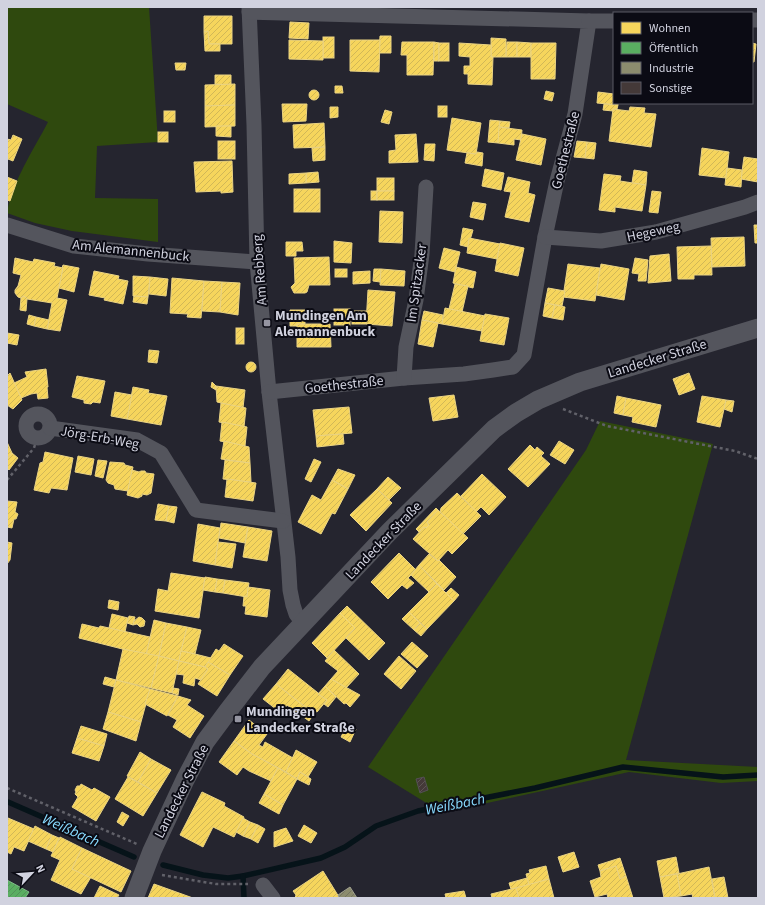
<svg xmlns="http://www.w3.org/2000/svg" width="765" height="905" font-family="'Source Sans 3',sans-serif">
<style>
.green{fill:#2f490e}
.homes{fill:url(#homes-hatch);stroke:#ebd483}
.public{fill:url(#public-hatch);stroke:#7eb987}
.industry{fill:url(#industry-hatch);stroke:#a1a190}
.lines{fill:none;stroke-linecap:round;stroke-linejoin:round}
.stream{stroke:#061319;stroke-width:5.5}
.building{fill:url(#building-hatch);stroke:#535054}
.path{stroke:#616169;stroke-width:2.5;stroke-dasharray:3 3;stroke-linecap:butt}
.minor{stroke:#54555d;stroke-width:15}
.tertiary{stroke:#54555d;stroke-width:19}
.poi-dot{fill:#9595a1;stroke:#0b0b14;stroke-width:1.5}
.labels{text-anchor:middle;stroke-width:4;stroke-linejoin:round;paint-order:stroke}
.street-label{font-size:14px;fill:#d1d2df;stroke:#0b0b14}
.poi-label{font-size:14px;font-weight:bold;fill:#d1d2df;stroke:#0b0b14;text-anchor:start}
.water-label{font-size:15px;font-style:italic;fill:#88dbff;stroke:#0b0b14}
</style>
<defs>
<pattern id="homes-hatch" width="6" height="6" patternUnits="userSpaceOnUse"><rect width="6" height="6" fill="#f6d55c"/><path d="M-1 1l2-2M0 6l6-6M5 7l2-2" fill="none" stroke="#d1b757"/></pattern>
<pattern id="public-hatch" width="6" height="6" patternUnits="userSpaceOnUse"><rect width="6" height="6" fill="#5aae61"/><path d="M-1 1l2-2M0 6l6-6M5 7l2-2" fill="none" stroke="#53925a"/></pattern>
<pattern id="industry-hatch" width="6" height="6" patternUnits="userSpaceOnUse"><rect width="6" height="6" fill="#8c8c6e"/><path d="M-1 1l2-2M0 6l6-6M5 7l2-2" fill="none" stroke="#757561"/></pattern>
<pattern id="building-hatch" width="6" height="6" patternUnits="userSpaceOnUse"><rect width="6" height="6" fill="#443938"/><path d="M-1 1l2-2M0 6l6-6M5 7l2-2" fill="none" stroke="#5e5554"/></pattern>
</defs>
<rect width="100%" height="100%" fill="#25252f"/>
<g class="green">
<path d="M7 7H149L158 142 97 146 95 198 158 199V242L72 231 35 223 7 213C13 180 33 151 48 122L7 104Z"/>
<polygon points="600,421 713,444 626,760 758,767 758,781 721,783 629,772 451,811 446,801 428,804 368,767 586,450"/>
</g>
<g class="homes">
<polygon points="204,16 232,16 232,44 209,44 208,31 204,32"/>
<polygon points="290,22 309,23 308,39 289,38"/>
<polygon points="208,31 209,44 220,44 220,51 205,51 204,32"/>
<polygon points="380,36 391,36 391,53 379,53"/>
<rect x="323" y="37" width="11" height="21"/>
<polygon points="491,38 506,39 506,57 491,57"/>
<polygon points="289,40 323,41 323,60 289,59"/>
<polygon points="350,40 380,40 379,72 350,71"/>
<polygon points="402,42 434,42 433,75 407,75 407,55 401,55"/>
<polygon points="434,42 439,43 439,61 434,61"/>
<polygon points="507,42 517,42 517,57 506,57"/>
<polygon points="517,42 531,43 531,57 517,57"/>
<rect x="439" y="43" width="10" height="18"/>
<polygon points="459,43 491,45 491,57 493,57 492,85 468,84 468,74 464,74 464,66 470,66 470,57 459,56"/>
<polygon points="531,43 556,43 555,79 531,79"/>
<polygon points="752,43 756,44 754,62 752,62"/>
<polygon points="175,63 186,63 185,70 176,70"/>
<polygon points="215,75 231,75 231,85 215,84"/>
<polygon points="235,84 235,105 205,106 205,85"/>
<polygon points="335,86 342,86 343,93 335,93"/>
<circle cx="314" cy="95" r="5"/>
<polygon points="546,91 554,93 552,101 544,99"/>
<polygon points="598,92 614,94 614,103 618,103 618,105 597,103"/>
<polygon points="282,104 307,104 306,121 283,122"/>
<polygon points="604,104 618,105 617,109 613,109 613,111 603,110"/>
<polygon points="235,105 235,126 205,127 205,106"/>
<rect x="438" y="106" width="9" height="11"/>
<polygon points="330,107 338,107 338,117 330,118"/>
<polygon points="630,107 645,108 644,113 656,114 651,147 609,141 613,109 629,111"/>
<polygon points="385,110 392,112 389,124 381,122"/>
<rect x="164" y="111" width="11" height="11"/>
<polygon points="452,118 481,123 476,154 447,150"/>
<polygon points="490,120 500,121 498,143 488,142"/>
<polygon points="500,121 510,122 509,128 499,127"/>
<polygon points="324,123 325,147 294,148 293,125"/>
<polygon points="216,126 231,126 231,137 216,136"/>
<polygon points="499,127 522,130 521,140 514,139 514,145 498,143"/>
<rect x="158" y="132" width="10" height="10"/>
<polygon points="416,134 418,162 389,163 389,151 396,150 395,135"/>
<polygon points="522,134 546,139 541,165 516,160"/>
<polygon points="13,135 22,139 13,161 8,159 7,161 7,139 11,140"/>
<rect x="218" y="141" width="17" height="18"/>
<polygon points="577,141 587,142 585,158 574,157"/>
<polygon points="587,142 596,143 594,159 585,158"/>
<polygon points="425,144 435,144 434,161 424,160"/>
<polygon points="325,147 325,160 313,161 312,148"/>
<polygon points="702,148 729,152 726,178 699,175"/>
<polygon points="477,152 483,153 482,166 465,163 467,153 476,154"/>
<polygon points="744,157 758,159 758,182 741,179"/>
<polygon points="232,161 233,192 221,193 221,191 196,192 194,162"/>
<polygon points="727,168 742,170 741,187 725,185"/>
<polygon points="485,169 504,173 501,190 482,186"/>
<polygon points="634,170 647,172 646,185 632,183"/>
<polygon points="318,172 319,182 306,183 306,173"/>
<polygon points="306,173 306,183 289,184 289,174"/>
<polygon points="604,174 621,176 620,181 646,185 642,211 615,207 615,212 599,210"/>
<polygon points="7,177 17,181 10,201 7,200"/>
<polygon points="508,177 530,182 528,193 535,195 529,222 505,217 511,192 504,191"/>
<rect x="377" y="178" width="17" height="13"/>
<rect x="294" y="189" width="26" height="23"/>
<rect x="371" y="191" width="6" height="9"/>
<rect x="377" y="191" width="17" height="9"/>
<polygon points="652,191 661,192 658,213 649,212"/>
<polygon points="473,202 486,204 483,220 470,217"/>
<polygon points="380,211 403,212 402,243 379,242"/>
<polygon points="754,225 758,225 758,243 755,243"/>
<polygon points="463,228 473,230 468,247 460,245"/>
<polygon points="744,237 745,266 712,267 711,238"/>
<polygon points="469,238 500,244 497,259 467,253"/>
<polygon points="334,241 352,243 351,263 334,262"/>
<polygon points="286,242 302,242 303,251 296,251 296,256 286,256"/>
<polygon points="500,243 524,248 518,276 495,271"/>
<polygon points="711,246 712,275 694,275 694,279 678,279 677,247"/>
<polygon points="444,248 460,252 455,272 439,268"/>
<polygon points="669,254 671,281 648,283 650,256"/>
<polygon points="329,257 330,285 309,285 307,292 305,293 294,293 291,287 295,283 294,258"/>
<polygon points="15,258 33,262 34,259 55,263 54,266 63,268 57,298 67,300 60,331 47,329 52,303 27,299 24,296 21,298 18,297 15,293 15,290 18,286 21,275 13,273"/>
<polygon points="635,258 648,260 646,281 638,281 639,274 632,273"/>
<polygon points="568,264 600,268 595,301 563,297"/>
<polygon points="601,264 629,269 624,300 596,295"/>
<polygon points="63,265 79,268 74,292 59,288 63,268 62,268"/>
<polygon points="456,267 476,272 473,288 453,283"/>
<rect x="335" y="269" width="12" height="8"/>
<polygon points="374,269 381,269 380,282 373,281"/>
<polygon points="381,269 405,271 404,286 380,285"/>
<polygon points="94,271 119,276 118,279 128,281 123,304 104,300 105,298 89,295"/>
<polygon points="370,271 370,283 353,284 353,272"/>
<polygon points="133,276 150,277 148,297 133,296"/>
<polygon points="150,277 168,279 166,296 149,294"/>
<polygon points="172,278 204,281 201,318 187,317 188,314 170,313"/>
<polygon points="204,281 222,282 220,312 202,311"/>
<polygon points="222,282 240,283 238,315 220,312"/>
<polygon points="455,284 468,286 462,312 449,309"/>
<polygon points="548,288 565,291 562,306 545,303"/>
<polygon points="368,290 395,292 392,326 366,324"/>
<polygon points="24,296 27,299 26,311 20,310 21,298"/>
<polygon points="134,296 148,297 147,304 133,302"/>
<polygon points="545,303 555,305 552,318 543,316"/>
<polygon points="555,305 565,307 563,320 552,318"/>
<polygon points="445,308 485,316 482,331 442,324"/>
<rect x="334" y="309" width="16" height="16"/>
<polygon points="290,310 305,310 305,324 297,324 297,326 290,326"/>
<rect x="352" y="311" width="14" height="13"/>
<polygon points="424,311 443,315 442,324 422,320"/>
<polygon points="485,314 509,318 504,345 480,341"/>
<polygon points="29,315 36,317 34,326 27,324"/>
<polygon points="36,317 49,320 47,329 34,326"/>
<polygon points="422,320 438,323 433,347 418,344"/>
<polygon points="297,324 330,324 331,347 297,347"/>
<rect x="236" y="328" width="8" height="16"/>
<polygon points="7,333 19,335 17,345 7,343"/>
<polygon points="149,350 159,351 157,363 148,362"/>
<circle cx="251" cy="367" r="5"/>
<polygon points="46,369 48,387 47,387 48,398 38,399 37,393 31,394 21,398 14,383 27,377 25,372"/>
<polygon points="10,373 22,400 13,409 7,405 7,376"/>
<polygon points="689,373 695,389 679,395 673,379"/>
<polygon points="77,376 105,381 100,403 93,402 91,404 84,403 84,400 72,397"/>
<polygon points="212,382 216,386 216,390 211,387"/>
<polygon points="216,386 245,390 243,408 217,402"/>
<polygon points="133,387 149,390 148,393 167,396 161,425 127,419"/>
<polygon points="115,392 132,395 127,419 111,416"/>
<polygon points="454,395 458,417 433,421 429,398"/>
<polygon points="617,396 626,398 623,415 614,413"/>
<polygon points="702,396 726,400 720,427 697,422"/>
<polygon points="626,398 661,405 656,427 632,422 633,417 623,415"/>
<polygon points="726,400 734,401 732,412 724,409"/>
<polygon points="221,403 246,408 244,427 219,422"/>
<polygon points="349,407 352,433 316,436 313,410"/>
<polygon points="222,422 247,427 245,446 220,441"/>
<polygon points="343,434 344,444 317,447 316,436"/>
<polygon points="224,441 249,447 250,463 221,459"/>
<polygon points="559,441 574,450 565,464 550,455"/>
<polygon points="7,442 12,453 7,459"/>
<polygon points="530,445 535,450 537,447 544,453 541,456 550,464 528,487 508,469"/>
<polygon points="45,452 73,458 67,490 51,488 49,493 34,490 40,463 43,462"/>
<polygon points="12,453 18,458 9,470 7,468 7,459"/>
<polygon points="78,456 94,459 91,475 75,472"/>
<polygon points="314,459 321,462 311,482 305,479"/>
<polygon points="98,460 107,461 103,478 95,476"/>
<polygon points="225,460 250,463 251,482 223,479"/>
<polygon points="110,462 124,463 125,465 133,467 128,491 115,489 114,485 108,483 106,480"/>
<polygon points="338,469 355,475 348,489 332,480"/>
<polygon points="132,470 139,472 141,471 145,471 146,473 154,474 151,493 147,495 142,494 142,496 138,498 127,495"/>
<polygon points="482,474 506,497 489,515 481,507 476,512 461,496"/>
<polygon points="388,477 401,488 389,500 377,489"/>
<polygon points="227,479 256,483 253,501 225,497"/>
<polygon points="332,480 348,489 335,514 332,513 321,534 298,522 312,495 321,500"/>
<polygon points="377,489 392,503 366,531 350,515"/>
<polygon points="457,493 481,516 463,534 440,512 441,508"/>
<polygon points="7,501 17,502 15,512 18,514 16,519 14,519 12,528 7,527"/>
<polygon points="158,504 169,506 166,521 155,520"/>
<polygon points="169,506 177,507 174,523 166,521"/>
<polygon points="436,508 438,510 427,522 429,525 426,528 424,527 419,532 416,529"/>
<polygon points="438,510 468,538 452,554 448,550 438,561 413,539 424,527 426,528 429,525 427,522"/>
<polygon points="221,523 248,527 245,543 219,538"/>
<polygon points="198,524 220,528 215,565 193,561"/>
<polygon points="248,527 272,531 267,561 243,557"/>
<polygon points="7,542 12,543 10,560 7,564"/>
<polygon points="218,542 236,544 232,568 215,565"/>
<polygon points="399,553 416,570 408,578 414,583 407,589 402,585 388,599 371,582"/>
<polygon points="429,554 438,561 439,560 456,577 444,590 419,565"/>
<polygon points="419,565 437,584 429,592 411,575"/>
<polygon points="171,573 205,578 199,618 155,611 158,589 168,591"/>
<polygon points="205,577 217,579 215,592 203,590"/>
<polygon points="217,579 225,580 223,593 215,592"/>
<polygon points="225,580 249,583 247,597 223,593"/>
<polygon points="437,584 454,601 427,629 409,612"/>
<polygon points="248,587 270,590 267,617 245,614 246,606 243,606 244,596 247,597"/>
<polygon points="451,588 459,595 454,601 446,593"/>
<polygon points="109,600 119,602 118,610 108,608"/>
<polygon points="347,606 385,643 369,660 346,638 355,628 340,613"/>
<polygon points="409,612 420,623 414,630 402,619"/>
<polygon points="340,613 355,628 327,658 312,643"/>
<polygon points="112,614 128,618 125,632 109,628"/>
<polygon points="129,616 135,617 133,625 127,623"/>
<polygon points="139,617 142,618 145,621 144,626 140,627 137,624 133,625 134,621"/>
<polygon points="154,620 166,623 159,656 146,655"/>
<polygon points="166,623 187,627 179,661 159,656"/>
<polygon points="420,623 427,629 421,636 414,630"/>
<polygon points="82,624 99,628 100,626 150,637 146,655 79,638"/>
<polygon points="187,627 201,630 195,654 181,651"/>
<polygon points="412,642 428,656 417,668 401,654"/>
<polygon points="224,644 243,656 230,675 208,662 216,649 219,651"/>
<polygon points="123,649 159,656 151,688 116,680"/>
<polygon points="334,650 359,674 346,688 331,679 338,671 325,661"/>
<polygon points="181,651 195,654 211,658 205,667 179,661"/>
<polygon points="159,656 179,661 172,693 151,688"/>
<polygon points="399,656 416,671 401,689 384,674"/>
<polygon points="179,661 205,667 208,669 201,680 195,678 194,686 183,683 184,675 176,674"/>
<polygon points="208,662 230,675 217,696 198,684 208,669 205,667"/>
<polygon points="288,669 327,700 317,712 304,706 276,684"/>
<polygon points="105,677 116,680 114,687 103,684"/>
<polygon points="331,679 360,695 350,707 346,703 344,704 325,686"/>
<polygon points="116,680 150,689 141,722 108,712"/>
<polygon points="276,684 304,706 315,712 309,721 287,705 281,713 263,699"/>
<polygon points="325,686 336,697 328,707 324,704 327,700 318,694"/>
<polygon points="173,688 179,689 178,695 172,693"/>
<polygon points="150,689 178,696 167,716 145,704"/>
<polygon points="178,696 191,700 187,705 204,716 190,738 173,727 177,720 168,715"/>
<polygon points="108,712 141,722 136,741 103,729"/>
<polygon points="249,720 267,734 259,745 263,747 265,742 293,758 286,772 252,754 234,741"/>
<polygon points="347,725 356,729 350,742 341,737"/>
<polygon points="81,726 107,734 104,746 77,738"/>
<polygon points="77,738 104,746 99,761 72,753"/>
<polygon points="234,741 252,754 278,768 271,781 249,771 243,767 237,775 219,762"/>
<polygon points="296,750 317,762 308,777 300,772 297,779 286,772"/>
<polygon points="140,752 151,759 138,782 127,776"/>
<polygon points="151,759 171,770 157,793 138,782"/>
<polygon points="278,768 297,779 283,805 264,794"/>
<polygon points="300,772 311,779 309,785 297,779"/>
<polygon points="128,777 157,793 143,816 115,799"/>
<polygon points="81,784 92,790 94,788 110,797 96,821 72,807 78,797 75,794 76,792 75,790 77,786 80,786"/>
<polygon points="202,792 225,803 224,806 244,817 234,837 213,827 203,847 180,835"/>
<polygon points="264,794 283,805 279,814 259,803"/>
<polygon points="122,812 129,816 123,826 117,822"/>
<polygon points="8,818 34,829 24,851 14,847 11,854 7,852"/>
<polygon points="243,818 250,822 243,836 236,832"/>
<polygon points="250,822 258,825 251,839 243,836"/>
<polygon points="258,825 265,829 258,843 251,839"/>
<polygon points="304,825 317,833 311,843 298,836"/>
<polygon points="35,826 52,835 46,849 28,841"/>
<polygon points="286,828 293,841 274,847 274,832"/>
<polygon points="52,835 59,838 53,852 46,849"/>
<polygon points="60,837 82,848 72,869 91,877 81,894 51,880 60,860 51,856"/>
<polygon points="82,848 131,871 121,892 72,869"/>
<polygon points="574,852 579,867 563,872 558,857"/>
<polygon points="676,857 679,873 660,877 657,861"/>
<polygon points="620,858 626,876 620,879 616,866 600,871 598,865"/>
<polygon points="546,866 549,879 529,885 526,874 530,873 529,870"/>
<polygon points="616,866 620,879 626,876 633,898 608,898 607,894 595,897 590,881 601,877 600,871"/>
<polygon points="709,867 715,898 693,898 692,894 681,896 677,874"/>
<polygon points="323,871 339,897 337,898 295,898 296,895 293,891"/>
<polygon points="677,874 681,896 664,898 660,877"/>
<polygon points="724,877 728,898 715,898 712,879"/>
<polygon points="527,878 529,885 511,889 509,883"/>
<polygon points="549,879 554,898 519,898 516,888"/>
<polygon points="154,884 193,898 148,898"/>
<polygon points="100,886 119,895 117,898 94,898"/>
<polygon points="516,888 519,898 492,898 491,894"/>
<polygon points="464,891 466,898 446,898 445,894"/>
</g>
<polygon class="public" points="7,880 29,892 25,898 7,898"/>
<polygon class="industry" points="350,887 357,898 337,898 339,897 338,895"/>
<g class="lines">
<g class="stream">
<polyline points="8,802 134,857"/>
<polyline points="163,865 203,875 228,878 243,876 321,858 345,847 376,826 418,811 535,788 623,767 723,777 758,775"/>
<polyline points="243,876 244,898"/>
</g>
</g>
<polygon class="building" points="424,777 428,790 420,793 416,779"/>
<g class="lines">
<g class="path">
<polyline points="563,409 607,426 735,451 758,459"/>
<polyline points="7,480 34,448 37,438"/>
<polyline points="7,788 137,844"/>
<polyline points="162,875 216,884 248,884"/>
</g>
<g class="minor">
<polyline points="249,7 254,125 257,262 269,392 288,557 290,590 293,605 296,614 304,624"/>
<polyline points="249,12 589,21 575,114 557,181 545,237 524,355 513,367 493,370 464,374 404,378 269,392"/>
<polyline points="752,20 758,20"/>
<polyline points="589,21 614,21"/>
<polyline points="7,225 74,246 148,254 257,262"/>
<polyline points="545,237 601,241 656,232 745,207 758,202"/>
<polyline points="404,378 406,347 416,300 422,254 426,187"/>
<circle cx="38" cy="426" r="12"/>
<polyline points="50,428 137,440 161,453 196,510 283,521"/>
<polyline points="263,885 273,898"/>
</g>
<polyline class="tertiary" points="134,898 152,851 185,780 205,742 228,711 262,667 390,531 494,429 516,413 538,400 580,382 758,328"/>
</g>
<g class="poi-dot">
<rect x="263" y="319" width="8" height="8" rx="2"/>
<rect x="234" y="715" width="8" height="8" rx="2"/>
</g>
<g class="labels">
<g class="street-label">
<text transform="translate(565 150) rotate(-76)" y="5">Goethestraße</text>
<text transform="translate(653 231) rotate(-12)" y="5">Hegeweg</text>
<text transform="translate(131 250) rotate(6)" y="5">Am Alemannenbuck</text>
<text transform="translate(259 270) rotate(-94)" y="5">Am Rebberg</text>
<text transform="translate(416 283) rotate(-82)" y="5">Im Spitzacker</text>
<text transform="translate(657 358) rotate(-17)" y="5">Landecker Straße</text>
<text transform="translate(344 384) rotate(-6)" y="5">Goethestraße</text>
<text transform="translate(100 437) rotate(10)" y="5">Jörg-Erb-Weg</text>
<text transform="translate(383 540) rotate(-46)" y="5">Landecker Straße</text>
<text transform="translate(181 791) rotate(-63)" y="5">Landecker Straße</text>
</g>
<g class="poi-label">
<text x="275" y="320">Mundingen Am<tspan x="275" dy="16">Alemannenbuck</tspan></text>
<text x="246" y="716">Mundingen<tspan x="246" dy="16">Landecker Straße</tspan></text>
</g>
<g class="water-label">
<text transform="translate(455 804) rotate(-11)" y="5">Weißbach</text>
<text transform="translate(71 830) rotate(24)" y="5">Weißbach</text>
</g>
</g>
<rect width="765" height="905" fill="none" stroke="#d1d2df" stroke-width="16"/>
<rect x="613" y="12" width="140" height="92" fill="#0b0b14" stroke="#5a5b65"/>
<rect x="621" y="22" width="20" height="12" fill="#f6d55c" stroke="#5a5b65"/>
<text x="649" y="32" font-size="12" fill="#d1d2df">Wohnen</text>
<rect x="621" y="42" width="20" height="12" fill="#5aae61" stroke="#5a5b65"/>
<text x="649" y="52" font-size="12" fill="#d1d2df">Öffentlich</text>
<rect x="621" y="62" width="20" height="12" fill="#8c8c6e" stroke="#5a5b65"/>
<text x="649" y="72" font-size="12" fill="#d1d2df">Industrie</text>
<rect x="621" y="82" width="20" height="12" fill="#443938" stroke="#5a5b65"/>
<text x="649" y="92" font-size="12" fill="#d1d2df">Sonstige</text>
<g transform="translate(32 873) rotate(64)" stroke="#0b0b14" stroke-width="3" paint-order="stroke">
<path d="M0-3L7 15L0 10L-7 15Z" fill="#d1d2df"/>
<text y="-6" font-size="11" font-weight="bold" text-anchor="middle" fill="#d1d2df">N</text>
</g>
</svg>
